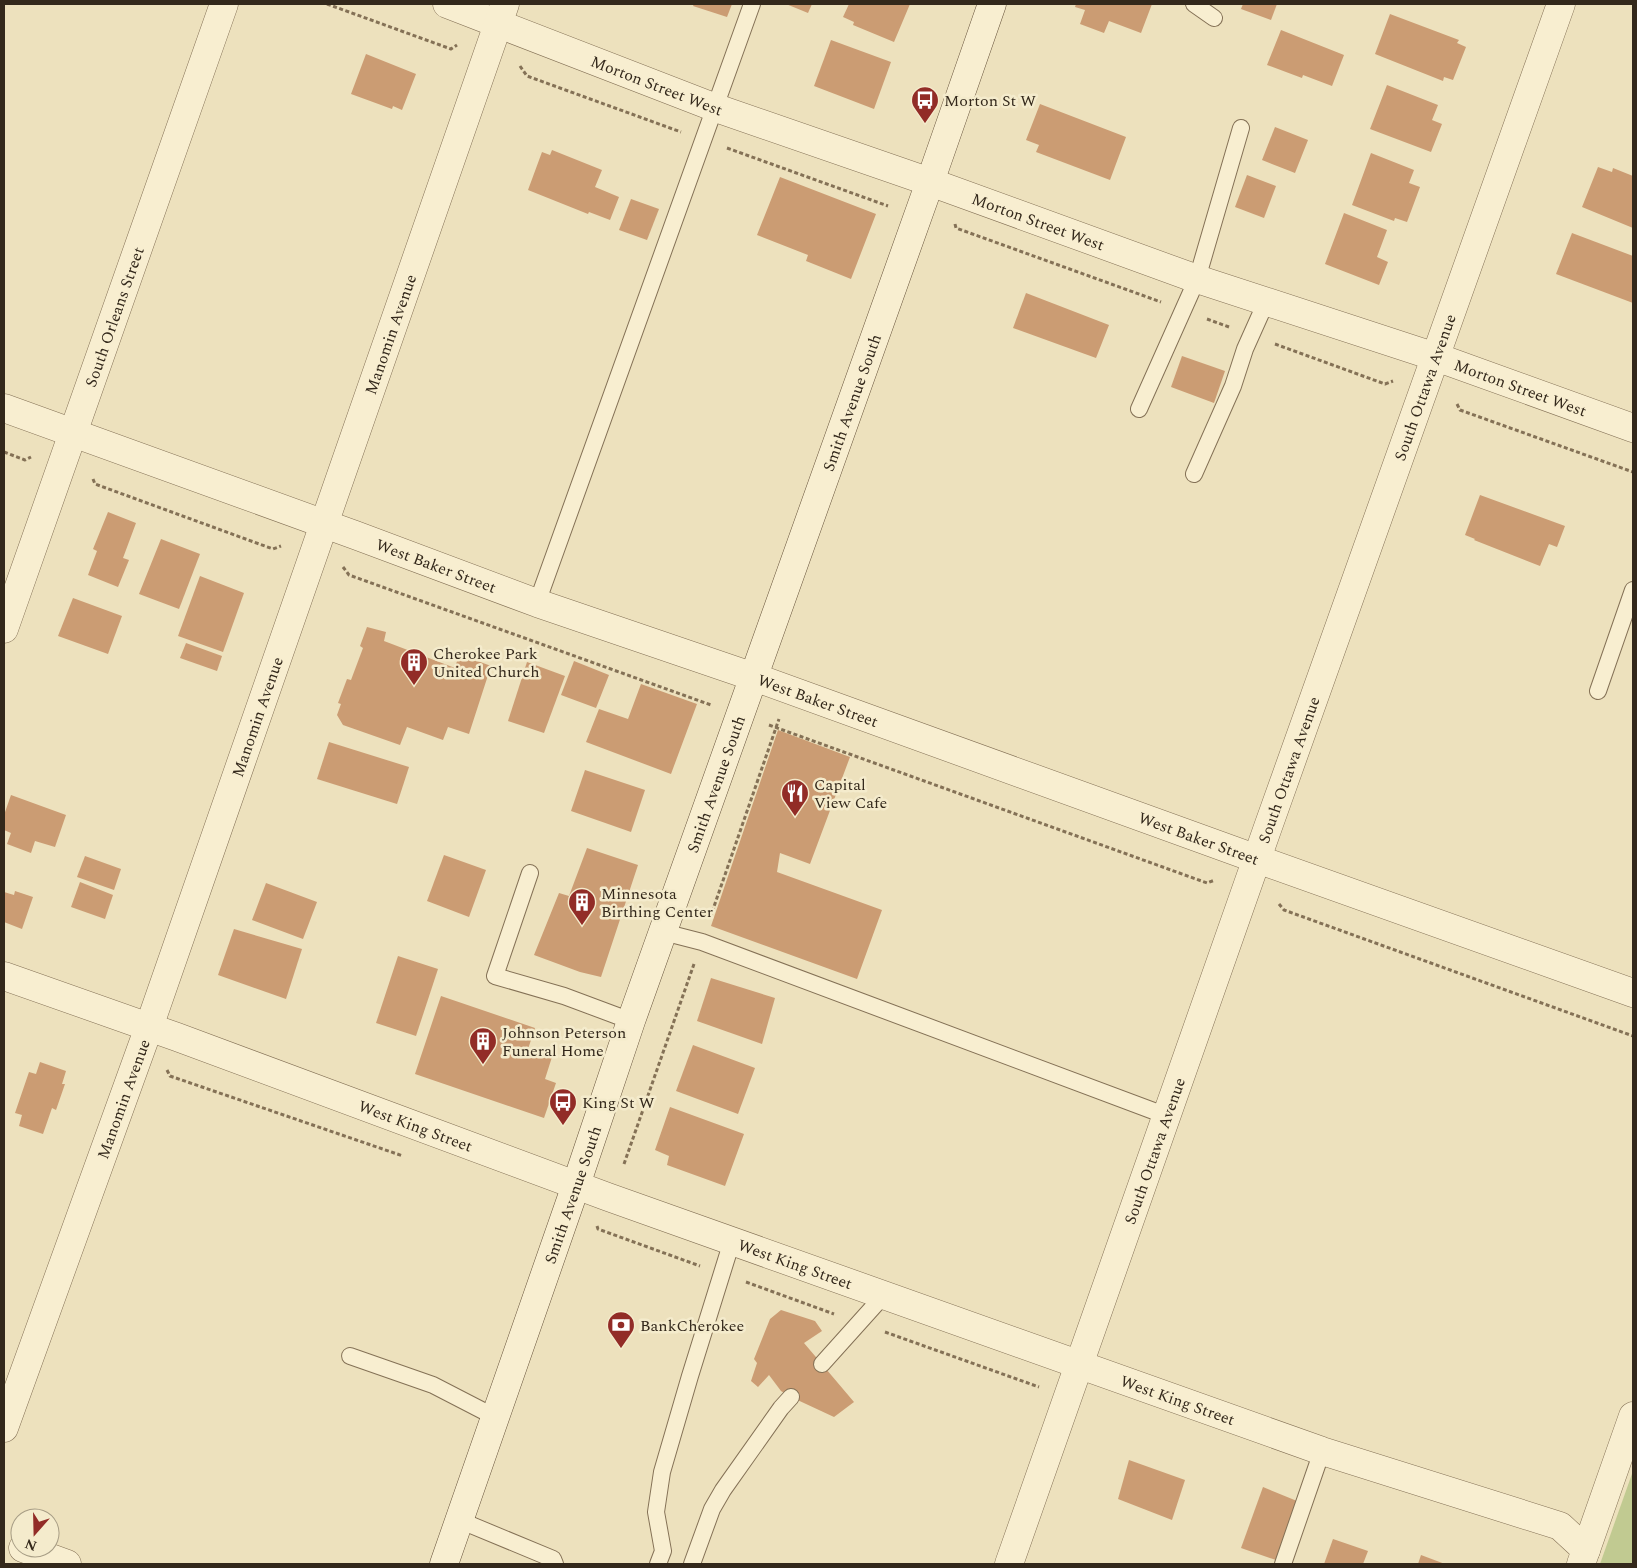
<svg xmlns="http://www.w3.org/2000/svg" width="1637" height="1568" font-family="Spectral,serif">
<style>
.green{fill:#c1ca91}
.building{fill:#cb9c73}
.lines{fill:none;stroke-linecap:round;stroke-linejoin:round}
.lane-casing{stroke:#847156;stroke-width:18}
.street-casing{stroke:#847156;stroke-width:29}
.secondary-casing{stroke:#66523a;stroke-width:29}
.path{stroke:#847156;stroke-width:3;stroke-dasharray:4 2.5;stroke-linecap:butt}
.lane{stroke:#f8eed0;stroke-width:16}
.street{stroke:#f8eed0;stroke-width:28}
.secondary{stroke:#f8eed0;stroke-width:28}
.labels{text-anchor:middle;stroke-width:5;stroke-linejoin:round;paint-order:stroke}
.street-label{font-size:16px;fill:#33281b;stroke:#f4ebcc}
.poi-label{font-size:16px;fill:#33281b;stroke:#f4ebcc;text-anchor:start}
</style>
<rect width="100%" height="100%" fill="#ede1bd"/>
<polygon class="green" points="1633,1471 1633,1564 1600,1564"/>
<g class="building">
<polygon points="694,4 732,4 727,17 693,6"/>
<polygon points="786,4 812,4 808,13"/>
<polygon points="849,4 910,4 894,42 853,25 854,22 843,17"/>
<polygon points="1076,4 1152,4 1141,33 1109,21 1104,33 1080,24 1085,10 1075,7"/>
<polygon points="1243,4 1277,4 1271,20 1241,9"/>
<polygon points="1390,14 1459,40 1457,43 1466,47 1453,80 1444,77 1443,81 1375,54"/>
<polygon points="1281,30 1344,55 1332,86 1303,75 1302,78 1267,65"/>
<polygon points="831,40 891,62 874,109 814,86"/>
<polygon points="366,54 416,74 402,110 393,106 392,109 351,94"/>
<polygon points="1387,85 1438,105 1432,120 1442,124 1431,152 1370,129"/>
<polygon points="1040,104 1126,137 1110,180 1036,152 1039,145 1026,140"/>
<polygon points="1275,127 1308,140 1295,173 1262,160"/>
<polygon points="552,150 602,170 595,187 619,197 610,220 589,212 588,214 528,190 542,152 550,155"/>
<polygon points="1371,153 1414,170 1409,183 1420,187 1407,222 1395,218 1394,221 1352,205"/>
<polygon points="1598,167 1612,172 1613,168 1633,176 1633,228 1582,207"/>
<polygon points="1247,175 1276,186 1264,218 1235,207"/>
<polygon points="780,177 876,214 851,279 806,261 808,255 757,235"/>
<polygon points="631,199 659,209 647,240 619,230"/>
<polygon points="1344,213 1387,230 1377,257 1388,262 1379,285 1325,264"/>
<polygon points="1572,233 1633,256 1633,303 1556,274"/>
<polygon points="1026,293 1109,325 1096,358 1013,328"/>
<polygon points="1182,356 1225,371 1214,403 1171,387"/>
<polygon points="1480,495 1565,526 1557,547 1549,544 1540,566 1474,540 1475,539 1465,535"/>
<polygon points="108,512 136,523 123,558 129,560 118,587 88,575 97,551 93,549"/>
<polygon points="161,539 200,554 179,609 139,594"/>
<polygon points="200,576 244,593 223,652 178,636"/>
<polygon points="73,598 122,616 108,654 58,636"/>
<polygon points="367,627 386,632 384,641 455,668 459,654 491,666 469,734 448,727 443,740 407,727 400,745 343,725 337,715 341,704 338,703 347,679 351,680 363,648 360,646"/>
<polygon points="186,643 222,656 217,671 180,658"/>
<polygon points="574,661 609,675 596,708 561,695"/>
<polygon points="527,662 565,676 544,733 508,721"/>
<polygon points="641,684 697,704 671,774 586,742 599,709 628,719"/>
<polygon points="778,730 850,757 810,864 780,853 777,872 882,910 857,979 711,926"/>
<polygon points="329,742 409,767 397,804 317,779"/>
<polygon points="585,770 645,790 631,832 571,811"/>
<polygon points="11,795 66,815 55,847 35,841 31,853 7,844 11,833 4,830 4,815"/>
<polygon points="587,848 638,865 601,977 580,972 534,955 559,893 569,896"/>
<polygon points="444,855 486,870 469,917 427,901"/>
<polygon points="85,856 121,869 114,890 77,877"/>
<polygon points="80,882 113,895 105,919 71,907"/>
<polygon points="266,883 317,902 303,939 252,920"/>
<polygon points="15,891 33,897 22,929 4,922 4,892 14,895"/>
<polygon points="234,929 302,949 286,999 218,975"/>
<polygon points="398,956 438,969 416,1036 376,1023"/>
<polygon points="711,978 775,998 762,1044 697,1021"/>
<polygon points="441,996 535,1028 528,1049 552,1057 545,1079 556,1083 544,1118 415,1074"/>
<polygon points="693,1045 755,1068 738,1114 676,1091"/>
<polygon points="40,1062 66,1071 62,1084 65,1084 56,1110 52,1108 43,1134 19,1126 22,1115 15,1113 29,1072 36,1074"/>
<polygon points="670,1107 744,1134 725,1186 667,1165 669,1156 655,1150"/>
<polygon points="781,1310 815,1321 822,1331 804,1343 854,1402 834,1417 791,1397 781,1391 769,1375 758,1387 751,1381 757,1363 754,1359 770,1319"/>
<polygon points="1129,1460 1185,1480 1172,1520 1118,1499"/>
<polygon points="1263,1487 1297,1501 1276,1560 1241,1548"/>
<polygon points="1333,1539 1368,1551 1363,1564 1324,1564"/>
<polygon points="1421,1555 1445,1564 1418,1564"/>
</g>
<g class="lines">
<g class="lane-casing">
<g id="lane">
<polyline points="1194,4 1214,18"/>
<polyline points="1139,409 1197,279 1241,128"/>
<polyline points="1194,474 1233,386 1245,349 1266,302"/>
<polyline points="537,603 752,4"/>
<polyline points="1598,691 1633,590"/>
<polyline points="530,873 495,976 564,996 631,1021"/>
<polyline points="663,932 702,942 1167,1116"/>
<polyline points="350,1356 433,1385 495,1417"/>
<polyline points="822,1364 884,1295"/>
<polyline points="459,1520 553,1559 555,1564"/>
<polyline points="658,1564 663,1551 656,1512 662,1472 690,1376 732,1241"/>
<polyline points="692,1564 712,1509 723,1490 781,1408 791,1397"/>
<polyline points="1283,1564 1322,1451"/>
</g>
</g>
<g class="street-casing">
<g id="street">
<path id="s1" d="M447 4 716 108 930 182 1197 279 1436 357 1633 428"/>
<path id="s2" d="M4 408 355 535 537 603 754 677 1257 859 1633 993"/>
<path id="s3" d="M4 629 224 4"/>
<path id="s4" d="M4 976 177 1037 608 1197 1322 1451 1560 1526 1586 1550"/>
<path id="s5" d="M4 1428 149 1027 505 4"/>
<polyline points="23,1548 67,1564"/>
<path id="s6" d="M1009 1564 1268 827 1561 4"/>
<polyline points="1581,1564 1633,1416"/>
</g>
</g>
<g class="secondary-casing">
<g id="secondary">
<path id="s7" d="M444 1564 576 1185 631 1021 930 182 992 4"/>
</g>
</g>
<g class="path">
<polyline points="327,4 451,49 457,45"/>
<polyline points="520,66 527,76 681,132"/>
<polyline points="727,148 888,206"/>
<polyline points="955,224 956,228 1161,302"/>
<polyline points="1207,319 1229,327"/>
<polyline points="1275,344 1385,384 1393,381"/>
<polyline points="1457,404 1460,410 1633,472"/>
<polyline points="4,452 25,460 31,457"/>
<polyline points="93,479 95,484 273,549 281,546"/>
<polyline points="343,567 349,575 711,705"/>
<polyline points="769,725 1207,883 1215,880"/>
<polyline points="1279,904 1284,910 1633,1036"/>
<polyline points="710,918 779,719"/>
<polyline points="167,1070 170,1076 403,1156"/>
<polyline points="624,1164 694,964"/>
<polyline points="597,1226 598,1229 700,1266"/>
<polyline points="746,1282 834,1314"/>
<polyline points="885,1332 1039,1387"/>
</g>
<use href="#lane" class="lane"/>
<use href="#street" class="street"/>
<use href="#secondary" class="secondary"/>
</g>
<defs>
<g id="bus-pin" transform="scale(1.4375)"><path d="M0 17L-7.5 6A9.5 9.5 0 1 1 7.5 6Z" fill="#922c27" stroke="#f4ebcc"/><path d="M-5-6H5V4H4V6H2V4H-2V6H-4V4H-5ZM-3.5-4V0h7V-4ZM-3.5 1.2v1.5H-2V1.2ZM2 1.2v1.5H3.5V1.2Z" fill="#fff"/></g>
<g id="building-pin" transform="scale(1.4375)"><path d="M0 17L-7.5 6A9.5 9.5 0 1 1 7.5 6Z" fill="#922c27" stroke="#f4ebcc"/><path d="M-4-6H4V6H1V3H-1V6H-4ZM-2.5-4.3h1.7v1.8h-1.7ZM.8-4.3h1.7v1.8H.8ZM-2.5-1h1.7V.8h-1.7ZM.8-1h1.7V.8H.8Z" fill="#fff"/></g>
<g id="restaurant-pin" transform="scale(1.4375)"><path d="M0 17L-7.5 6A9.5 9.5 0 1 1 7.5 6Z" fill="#922c27" stroke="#f4ebcc"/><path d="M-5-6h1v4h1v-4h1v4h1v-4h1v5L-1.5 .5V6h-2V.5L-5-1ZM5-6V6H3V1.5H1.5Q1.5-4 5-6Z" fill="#fff"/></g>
<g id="bank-pin" transform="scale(1.4375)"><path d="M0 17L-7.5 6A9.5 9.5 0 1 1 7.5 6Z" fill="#922c27" stroke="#f4ebcc"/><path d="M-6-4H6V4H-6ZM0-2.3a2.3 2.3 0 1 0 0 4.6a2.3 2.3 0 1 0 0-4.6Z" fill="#fff"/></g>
</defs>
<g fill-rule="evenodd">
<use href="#bus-pin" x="925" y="100"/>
<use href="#building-pin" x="414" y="662"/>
<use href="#restaurant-pin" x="795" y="793"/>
<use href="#building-pin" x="582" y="902"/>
<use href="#building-pin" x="483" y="1041"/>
<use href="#bus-pin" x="563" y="1102"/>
<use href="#bank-pin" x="621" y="1325"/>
</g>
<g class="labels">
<g class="street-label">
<text dy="6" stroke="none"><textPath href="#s1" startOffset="225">Morton Street West</textPath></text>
<text dy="6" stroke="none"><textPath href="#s1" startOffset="630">Morton Street West</textPath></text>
<text dy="6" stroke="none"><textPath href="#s3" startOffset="331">South Orleans Street</textPath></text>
<text dy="6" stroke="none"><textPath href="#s5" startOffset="1160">Manomin Avenue</textPath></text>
<text dy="6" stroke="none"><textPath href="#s1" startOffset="1140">Morton Street West</textPath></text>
<text dy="6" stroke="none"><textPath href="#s6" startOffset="1248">South Ottawa Avenue</textPath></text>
<text dy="6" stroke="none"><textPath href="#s7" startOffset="1231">Smith Avenue South</textPath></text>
<text dy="6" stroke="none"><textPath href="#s2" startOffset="460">West Baker Street</textPath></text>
<text dy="6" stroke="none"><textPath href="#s2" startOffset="865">West Baker Street</textPath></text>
<text dy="6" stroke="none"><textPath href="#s5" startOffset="755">Manomin Avenue</textPath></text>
<text dy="6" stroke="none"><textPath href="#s6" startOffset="842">South Ottawa Avenue</textPath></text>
<text dy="6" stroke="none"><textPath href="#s7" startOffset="826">Smith Avenue South</textPath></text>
<text dy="6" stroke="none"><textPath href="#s2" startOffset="1270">West Baker Street</textPath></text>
<text dy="6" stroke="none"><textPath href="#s5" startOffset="350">Manomin Avenue</textPath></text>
<text dy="6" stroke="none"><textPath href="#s4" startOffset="438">West King Street</textPath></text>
<text dy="6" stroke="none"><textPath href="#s6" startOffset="438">South Ottawa Avenue</textPath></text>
<text dy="6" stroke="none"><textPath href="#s7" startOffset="391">Smith Avenue South</textPath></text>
<text dy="6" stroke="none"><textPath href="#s4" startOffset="842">West King Street</textPath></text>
<text dy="6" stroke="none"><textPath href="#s4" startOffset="1248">West King Street</textPath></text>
</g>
<g class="poi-label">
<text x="944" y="106">Morton St W</text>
<text x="433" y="659">Cherokee Park<tspan x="433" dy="18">United Church</tspan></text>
<text x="814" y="790">Capital<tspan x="814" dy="18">View Cafe</tspan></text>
<text x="601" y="899">Minnesota<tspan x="601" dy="18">Birthing Center</tspan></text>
<text x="502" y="1038">Johnson Peterson<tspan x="502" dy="18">Funeral Home</tspan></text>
<text x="582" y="1108">King St W</text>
<text x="640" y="1331">BankCherokee</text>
</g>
</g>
<rect width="1637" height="1568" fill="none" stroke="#33281b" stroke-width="10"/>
<g transform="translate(35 1533) rotate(200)"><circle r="24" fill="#f4ebcc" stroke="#a79d85"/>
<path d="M0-4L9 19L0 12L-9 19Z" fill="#922c27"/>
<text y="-8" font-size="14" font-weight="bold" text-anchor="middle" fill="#33281b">N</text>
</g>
</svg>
